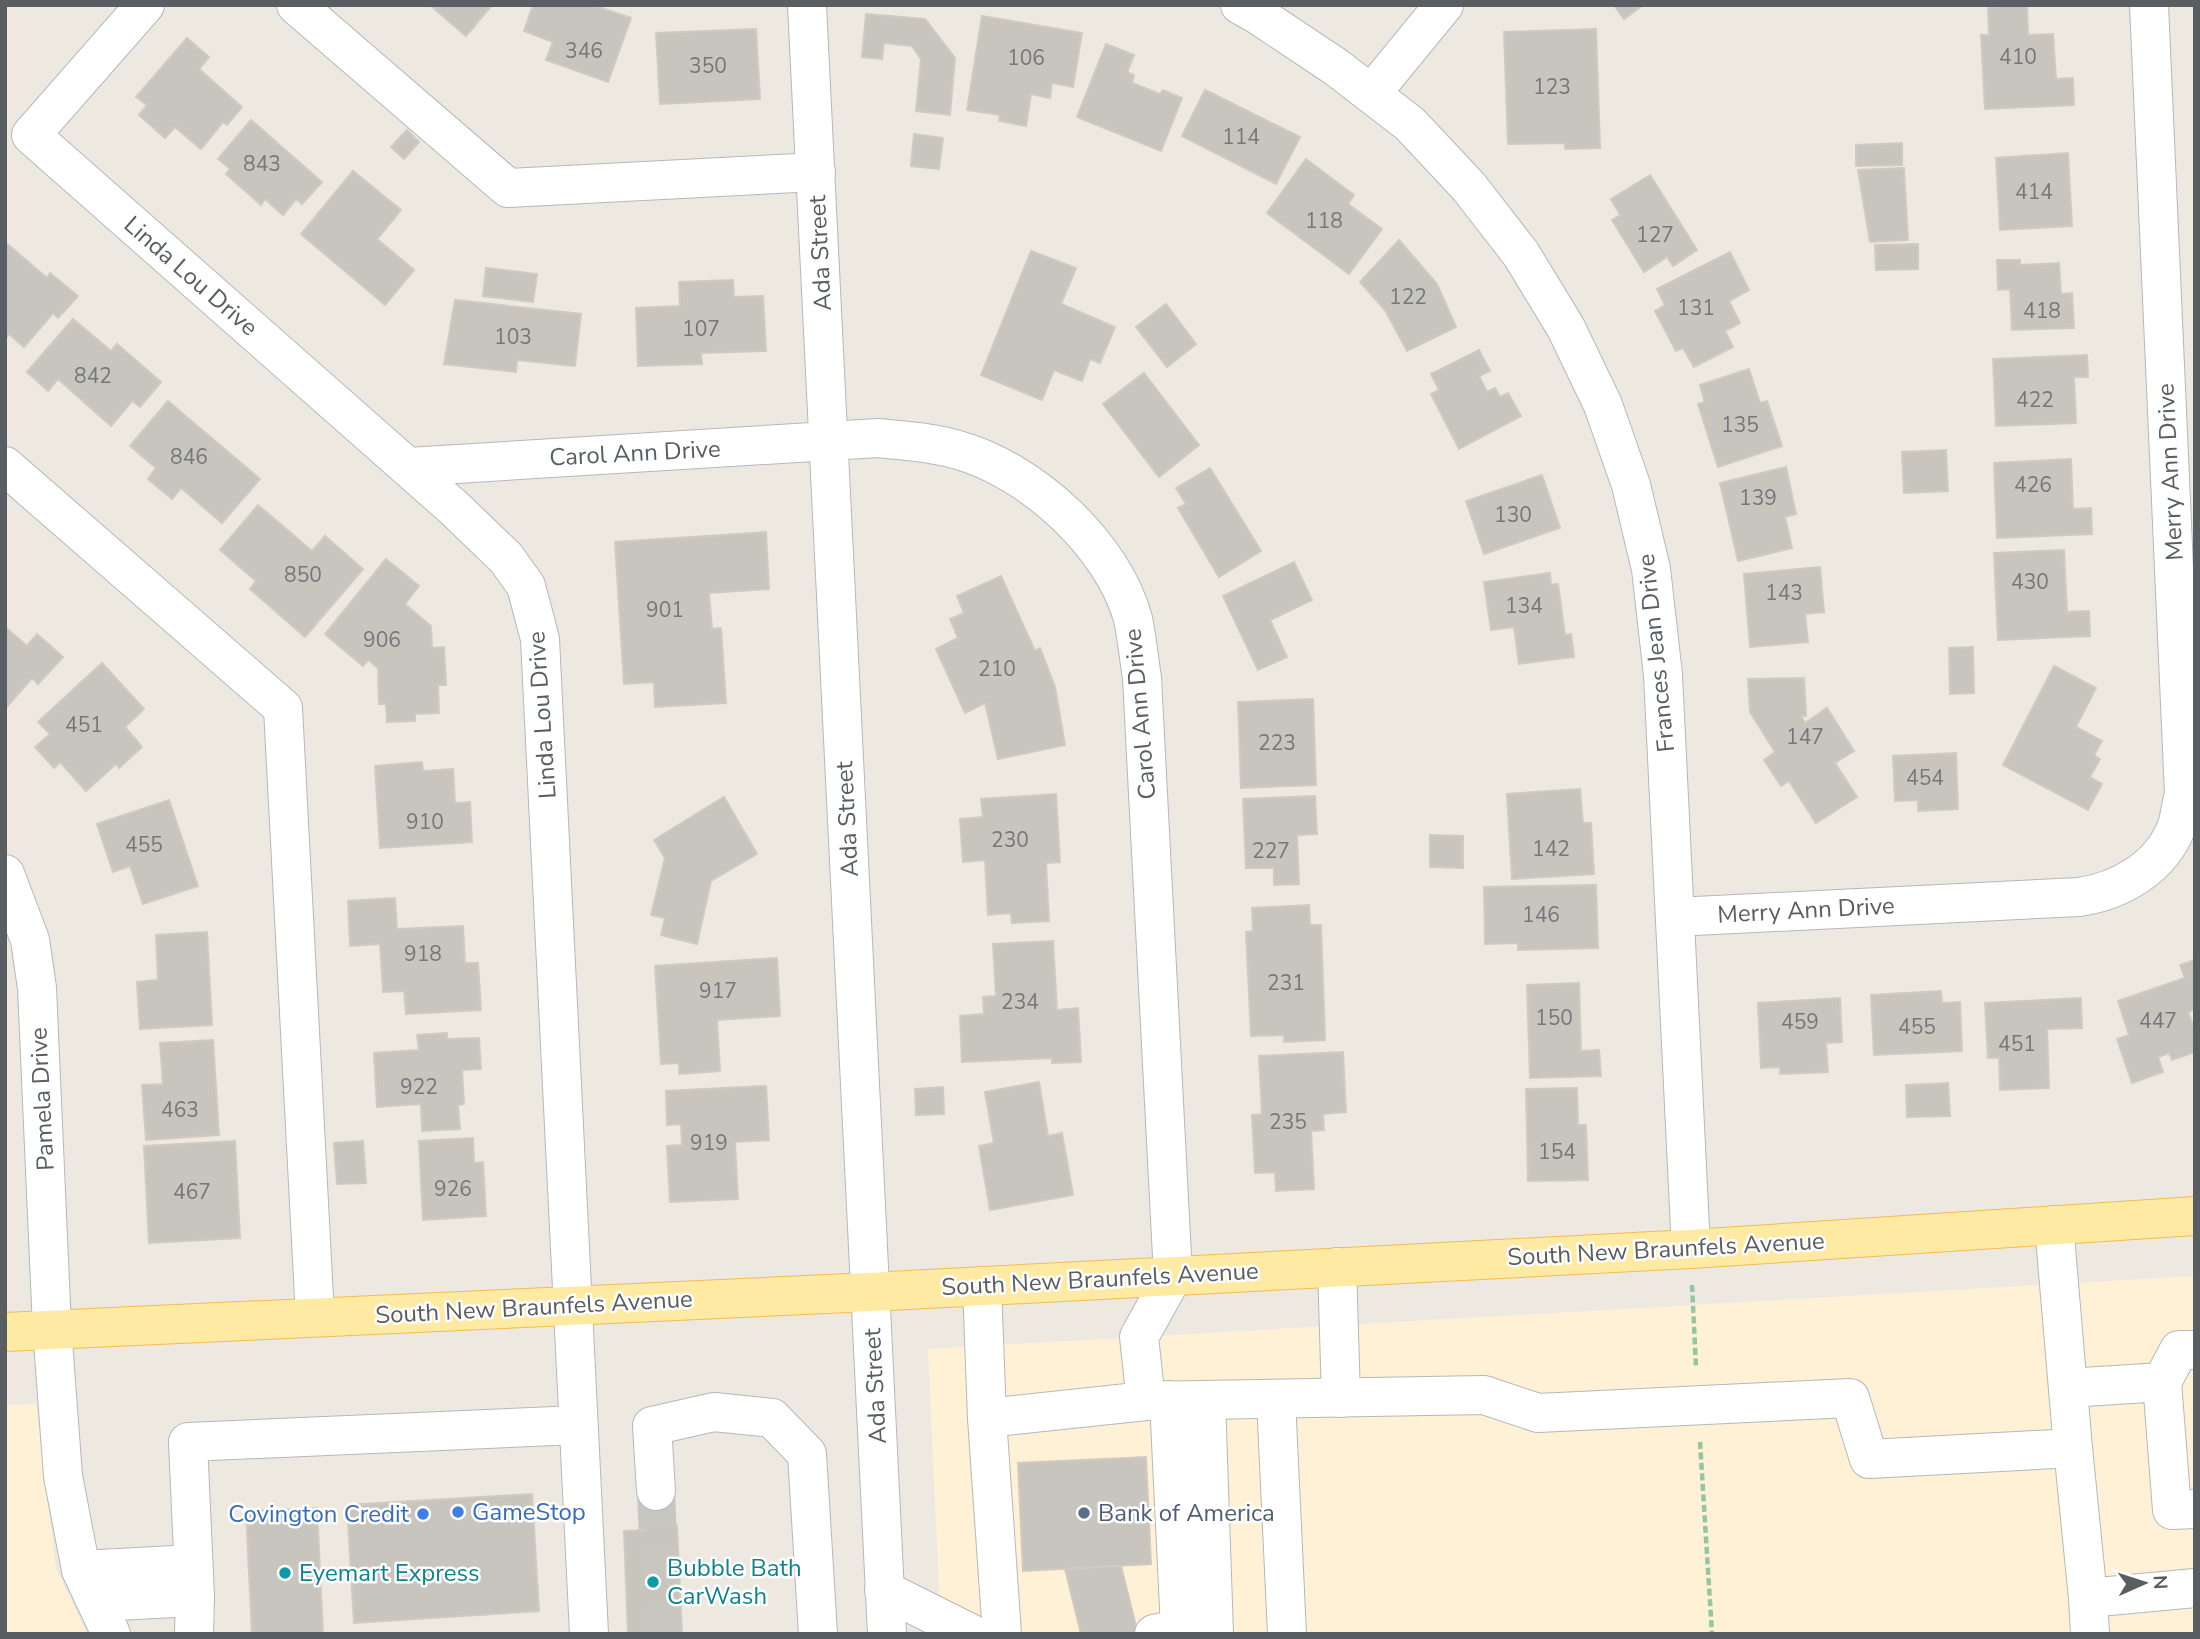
<svg xmlns="http://www.w3.org/2000/svg" width="2200" height="1639" font-family="'Nunito Sans',sans-serif">
<style>
.commercial{fill:#fef1d5}
.building{fill:#c8c4be;stroke:#d1cabf;stroke-width:2}
.lines{fill:none;stroke-linecap:round;stroke-linejoin:round}
.minor-tunnel{stroke:#c8c6c1;stroke-width:38;stroke-dasharray:38 19;stroke-linecap:butt}
.minor-casing{stroke:#b4b8bc;stroke-width:40}
.major-casing{stroke:#f3bb54;stroke-width:40}
.path{stroke:#95c6a0;stroke-width:4.5;stroke-dasharray:7 3.5;stroke-linecap:butt}
.minor{stroke:#fff;stroke-width:38}
.major{stroke:#ffeaa4;stroke-width:38}
.shop-dot{fill:#3f7fe0;stroke:#fff;stroke-width:2.5}
.service-dot{fill:#5c6f8a;stroke:#fff;stroke-width:2.5}
.culture-dot{fill:#0f9aa8;stroke:#fff;stroke-width:2.5}
.labels{text-anchor:middle;stroke-width:5;stroke-linejoin:round;paint-order:stroke}
.number-label{font-size:21px;fill:#757879}
.street-label{font-size:24px;fill:#595e62;stroke:#fff}
.shop-label{font-size:24px;fill:#366cbe;stroke:#fff;text-anchor:start}
.service-label{font-size:24px;fill:#4e5e75;stroke:#fff;text-anchor:start}
.culture-label{font-size:24px;fill:#0d838f;stroke:#fff;text-anchor:start}
</style>
<rect width="100%" height="100%" fill="#ede9e1"/>
<g class="commercial">
<polygon points="2195,1276 2195,1634 941,1634 928,1349"/>
<polygon points="36,1404 56,1568 87,1634 5,1634 5,1405"/>
</g>
<g class="building">
<polygon points="430,5 492,5 466,36"/>
<polygon points="533,5 592,5 631,18 608,82 546,60 553,42 524,31"/>
<polygon points="1614,5 1643,5 1624,19"/>
<polygon points="2027,5 2028,35 2053,34 2056,79 2073,78 2074,105 1985,109 1981,35 1989,35 1988,7"/>
<polygon points="866,14 925,19 955,58 950,115 916,111 921,59 912,46 884,43 882,59 862,57"/>
<polygon points="982,16 1082,33 1073,87 1052,83 1050,98 1031,94 1026,126 999,121 1000,115 967,110"/>
<polygon points="756,29 760,99 660,104 656,33"/>
<polygon points="1596,29 1600,148 1565,149 1565,143 1508,144 1504,32"/>
<polygon points="187,38 209,57 199,69 242,107 227,125 223,122 201,149 175,127 165,138 139,115 147,105 136,97"/>
<polygon points="1106,44 1134,55 1127,72 1134,75 1132,83 1160,94 1163,90 1182,98 1161,151 1077,117"/>
<polygon points="1205,90 1300,137 1276,184 1182,136"/>
<polygon points="251,120 322,182 302,204 296,199 283,215 265,199 261,205 226,174 230,169 218,159"/>
<polygon points="407,130 419,142 404,159 391,147"/>
<polygon points="914,134 943,138 939,169 911,166"/>
<polygon points="1902,143 1902,165 1856,166 1856,145"/>
<polygon points="2068,153 2072,226 2000,230 1996,158"/>
<polygon points="1306,159 1354,195 1348,204 1382,229 1349,274 1267,213"/>
<polygon points="1904,168 1908,240 1870,242 1858,170"/>
<polygon points="353,171 401,210 377,239 414,270 385,305 301,234"/>
<polygon points="1650,175 1697,250 1673,266 1667,257 1644,272 1612,220 1620,215 1611,199"/>
<polygon points="1399,240 1437,284 1456,327 1407,351 1385,310 1360,282"/>
<polygon points="5,242 47,278 50,273 78,296 58,318 53,313 24,347 9,334 5,339"/>
<polygon points="1918,244 1918,269 1876,270 1875,245"/>
<polygon points="1031,251 1076,268 1061,304 1115,327 1100,363 1090,359 1082,381 1054,370 1042,400 981,375"/>
<polygon points="1730,252 1749,290 1729,301 1740,323 1725,331 1733,347 1694,367 1683,348 1676,351 1655,311 1665,305 1657,289"/>
<polygon points="1997,260 2020,260 2020,265 2059,263 2061,294 2072,293 2074,328 2012,330 2010,289 1998,290"/>
<polygon points="486,268 537,274 533,302 483,296"/>
<polygon points="733,280 734,297 763,296 766,351 701,353 702,364 638,366 636,308 680,306 679,282"/>
<polygon points="455,300 581,314 575,366 517,360 516,372 444,364"/>
<polygon points="1166,304 1196,344 1167,367 1136,327"/>
<polygon points="73,319 111,351 117,344 161,382 140,407 132,401 111,426 58,379 48,391 27,372"/>
<polygon points="1479,350 1490,371 1479,376 1487,392 1495,388 1500,397 1508,393 1521,416 1459,449 1431,394 1439,390 1431,374"/>
<polygon points="2087,355 2088,377 2074,377 2076,423 1996,426 1993,359"/>
<polygon points="1749,369 1760,403 1767,401 1782,446 1718,467 1698,404 1705,402 1700,385"/>
<polygon points="1144,373 1199,445 1159,477 1103,404"/>
<polygon points="168,401 260,479 222,523 181,488 172,499 148,479 156,468 130,446"/>
<polygon points="1946,450 1948,491 1904,493 1902,452"/>
<polygon points="2071,459 2073,509 2091,508 2092,534 1997,538 1994,463"/>
<polygon points="1786,467 1796,514 1785,517 1792,548 1738,561 1720,483"/>
<polygon points="1210,468 1261,551 1219,577 1178,508 1186,504 1176,488"/>
<polygon points="1542,475 1560,528 1484,554 1466,501"/>
<polygon points="258,505 312,551 325,536 363,569 305,637 250,589 256,581 220,550"/>
<polygon points="766,532 769,589 709,593 712,629 721,628 726,703 655,707 654,682 624,684 615,542"/>
<polygon points="2064,550 2067,612 2089,611 2090,636 1998,640 1994,553"/>
<polygon points="386,559 419,586 405,604 431,626 432,648 444,647 446,685 438,685 439,713 415,714 415,721 387,722 386,704 379,704 378,668 368,660 363,666 325,634"/>
<polygon points="1294,562 1312,600 1270,620 1287,657 1258,670 1223,596"/>
<polygon points="1820,567 1824,612 1805,614 1808,642 1750,647 1744,574"/>
<polygon points="1550,573 1551,585 1558,584 1565,635 1571,634 1574,657 1519,664 1514,627 1491,630 1484,582"/>
<polygon points="1001,576 1035,651 1040,648 1055,687 1065,745 998,759 985,703 965,713 936,649 958,638 950,619 964,613 957,596"/>
<polygon points="5,627 27,646 37,634 63,657 38,684 32,678 5,709"/>
<polygon points="1973,647 1974,693 1950,694 1949,648"/>
<polygon points="102,663 144,709 125,727 142,747 119,768 116,764 86,791 60,762 54,768 35,747 50,734 38,722"/>
<polygon points="2054,666 2096,688 2076,727 2102,741 2094,755 2100,759 2090,777 2102,784 2088,810 2003,765"/>
<polygon points="1804,678 1806,716 1801,716 1805,723 1827,708 1854,751 1835,763 1857,797 1816,823 1789,781 1781,786 1764,760 1775,752 1750,712 1748,679"/>
<polygon points="1313,699 1316,785 1241,788 1238,702"/>
<polygon points="1956,753 1958,809 1918,811 1918,800 1895,801 1893,756"/>
<polygon points="422,762 423,771 453,769 455,803 470,802 472,842 380,848 375,766"/>
<polygon points="1580,789 1583,823 1591,823 1594,874 1512,879 1507,794"/>
<polygon points="1056,794 1060,862 1046,863 1049,921 1012,923 1011,913 988,915 985,860 963,862 960,819 983,817 981,799"/>
<polygon points="1315,796 1317,834 1297,835 1299,884 1274,885 1274,868 1246,868 1243,799"/>
<polygon points="724,797 757,854 711,881 697,944 661,935 665,918 651,915 665,858 654,840"/>
<polygon points="169,800 198,886 143,904 130,866 113,872 97,824"/>
<polygon points="1430,835 1463,836 1463,868 1430,867"/>
<polygon points="1596,885 1598,948 1518,950 1518,943 1485,944 1484,887"/>
<polygon points="395,898 397,929 463,926 465,963 478,963 481,1010 406,1014 404,991 383,992 380,944 350,946 348,901"/>
<polygon points="1309,905 1310,925 1321,925 1325,1040 1284,1042 1284,1035 1251,1036 1246,932 1253,931 1252,908"/>
<polygon points="207,932 212,1025 140,1029 137,982 158,980 156,935"/>
<polygon points="1053,941 1057,1010 1078,1008 1081,1062 1052,1063 1052,1058 962,1062 960,1016 984,1014 983,997 996,996 993,944"/>
<polygon points="777,958 780,1016 717,1020 720,1071 679,1074 679,1063 661,1064 655,966"/>
<polygon points="2195,960 2195,1009 2188,1012 2195,1031 2195,1052 2172,1060 2169,1053 2158,1057 2163,1072 2132,1083 2117,1039 2129,1035 2118,1001 2185,978 2180,965"/>
<polygon points="1579,983 1581,1051 1599,1050 1601,1076 1530,1078 1527,985"/>
<polygon points="1941,991 1942,1003 1960,1002 1962,1051 1874,1055 1871,995"/>
<polygon points="1840,998 1842,1042 1826,1043 1828,1072 1780,1074 1780,1067 1761,1068 1758,1003"/>
<polygon points="2081,998 2082,1028 2047,1029 2049,1088 2000,1090 1999,1058 1988,1058 1985,1003"/>
<polygon points="447,1033 447,1039 479,1038 481,1069 462,1070 464,1104 458,1105 460,1129 422,1131 421,1104 377,1107 374,1053 419,1050 417,1035"/>
<polygon points="213,1040 219,1135 146,1140 142,1085 163,1084 160,1043"/>
<polygon points="1343,1052 1346,1112 1323,1114 1324,1130 1311,1131 1314,1189 1276,1191 1275,1172 1255,1173 1252,1115 1262,1114 1259,1056"/>
<polygon points="1039,1082 1048,1136 1062,1133 1073,1195 990,1210 979,1146 994,1143 985,1092"/>
<polygon points="1948,1083 1950,1116 1907,1117 1906,1085"/>
<polygon points="766,1086 769,1140 735,1142 738,1199 670,1202 667,1146 682,1145 681,1124 667,1125 666,1091"/>
<polygon points="943,1087 944,1114 916,1115 915,1089"/>
<polygon points="1577,1088 1578,1125 1586,1125 1588,1180 1528,1181 1526,1089"/>
<polygon points="473,1138 474,1163 483,1162 486,1216 423,1220 419,1141"/>
<polygon points="235,1141 240,1238 149,1243 144,1146"/>
<polygon points="363,1141 366,1183 337,1184 334,1143"/>
<polygon points="1146,1457 1151,1564 1023,1571 1018,1463"/>
<polygon points="669,1490 670,1526 677,1526 682,1634 628,1634 624,1531 646,1530 645,1491"/>
<polygon points="532,1494 539,1611 354,1623 347,1505"/>
<polygon points="317,1508 323,1634 252,1634 246,1511"/>
<polygon points="1121,1566 1138,1634 1081,1634 1065,1569"/>
</g>
<g class="lines">
<polyline class="minor-tunnel" points="656,1491 662,1634"/>
<g class="minor-casing">
<g id="minor">
<polyline points="145,5 31,135 454,508 506,558 526,586 540,639 589,1634"/>
<polyline points="296,5 508,188 816,172"/>
<polyline points="807,5 887,1634"/>
<polyline points="1240,5 1258,15 1336,67 1410,124 1469,187 1521,254 1566,328 1603,405 1631,485 1651,569 1663,675 1691,1249"/>
<polyline points="1371,94 1444,5"/>
<polyline points="5,466 283,708 315,1317"/>
<path d="M408 467 878 438C905 441 932 442 958 450 1031 470 1113 545 1133 619 1137 638 1139 659 1142 678L1173 1276 1139 1337 1146 1401 1484 1395 1538 1413 1850 1398 1869 1459 2073 1448 2054 1225"/>
<polyline points="5,874 30,940 37,988 52,1328 63,1476 81,1570 111,1634"/>
<path d="M1675 917 2079 897C2120 891 2161 868 2177 826 2180 816 2181 804 2184 794L2149 5"/>
<polyline points="1337,1267 1341,1398"/>
<polyline points="982,1286 987,1418 1002,1634"/>
<polyline points="2162,1382 2179,1350 2195,1350"/>
<polyline points="2068,1388 2162,1382 2172,1510 2195,1509"/>
<polyline points="1276,1399 1287,1634"/>
<polyline points="1206,1400 1214,1634"/>
<polyline points="987,1418 1146,1401"/>
<polyline points="2073,1448 2088,1598 2195,1588"/>
<polyline points="656,1491 652,1426 714,1412 772,1418 807,1454 818,1634"/>
<polyline points="81,1570 193,1564"/>
<polyline points="884,1590 972,1634"/>
<polyline points="2088,1598 2090,1634"/>
<polyline points="97,1602 195,1597"/>
<polyline points="194,1634 195,1597 188,1442 577,1425"/>
<polyline points="1154,1634 1180,1629 1169,1400"/>
</g>
</g>
<g class="major-casing">
<polyline id="major" points="5,1332 870,1292 1691,1249 2195,1216"/>
</g>
<g class="path">
<polyline points="1692,1285 1696,1367"/>
<polyline points="1700,1442 1712,1634"/>
</g>
<use href="#minor" class="minor"/>
<use href="#major" class="major"/>
</g>
<g class="shop-dot">
<circle cx="458" cy="1512" r="7"/>
<circle cx="423" cy="1514" r="7"/>
</g>
<circle class="service-dot" cx="1084" cy="1513" r="7"/>
<g class="culture-dot">
<circle cx="285" cy="1573" r="7"/>
<circle cx="653" cy="1582" r="7"/>
</g>
<g class="labels">
<g class="number-label">
<text x="584" y="58">346</text>
<text x="2018" y="64">410</text>
<text x="1026" y="65">106</text>
<text x="708" y="73">350</text>
<text x="1552" y="94">123</text>
<text x="1241" y="144">114</text>
<text x="262" y="171">843</text>
<text x="2034" y="199">414</text>
<text x="1324" y="228">118</text>
<text x="1655" y="242">127</text>
<text x="1408" y="304">122</text>
<text x="1696" y="315">131</text>
<text x="2042" y="318">418</text>
<text x="701" y="336">107</text>
<text x="513" y="344">103</text>
<text x="93" y="383">842</text>
<text x="2035" y="407">422</text>
<text x="1740" y="432">135</text>
<text x="189" y="464">846</text>
<text x="2033" y="492">426</text>
<text x="1758" y="505">139</text>
<text x="1513" y="522">130</text>
<text x="303" y="582">850</text>
<text x="2030" y="589">430</text>
<text x="1784" y="600">143</text>
<text x="1524" y="613">134</text>
<text x="665" y="617">901</text>
<text x="382" y="647">906</text>
<text x="997" y="676">210</text>
<text x="84" y="732">451</text>
<text x="1805" y="744">147</text>
<text x="1277" y="750">223</text>
<text x="1925" y="785">454</text>
<text x="425" y="829">910</text>
<text x="1010" y="847">230</text>
<text x="144" y="852">455</text>
<text x="1551" y="856">142</text>
<text x="1271" y="858">227</text>
<text x="1541" y="922">146</text>
<text x="423" y="961">918</text>
<text x="1286" y="990">231</text>
<text x="718" y="998">917</text>
<text x="1020" y="1009">234</text>
<text x="1554" y="1025">150</text>
<text x="2158" y="1028">447</text>
<text x="1800" y="1029">459</text>
<text x="1917" y="1034">455</text>
<text x="2017" y="1051">451</text>
<text x="419" y="1094">922</text>
<text x="180" y="1117">463</text>
<text x="1288" y="1129">235</text>
<text x="709" y="1150">919</text>
<text x="1557" y="1159">154</text>
<text x="453" y="1196">926</text>
<text x="192" y="1199">467</text>
</g>
<g class="street-label">
<text transform="translate(820 253) rotate(-93)" y="8">Ada Street</text>
<text transform="translate(191 276) rotate(41)" y="8">Linda Lou Drive</text>
<text transform="translate(635 453) rotate(-3)" y="8">Carol Ann Drive</text>
<text transform="translate(2170 472) rotate(-93)" y="8">Merry Ann Drive</text>
<text transform="translate(1656 653) rotate(-96)" y="8">Frances Jean Drive</text>
<text transform="translate(1140 714) rotate(-95)" y="8">Carol Ann Drive</text>
<text transform="translate(542 715) rotate(-94)" y="8">Linda Lou Drive</text>
<text transform="translate(847 819) rotate(-93)" y="8">Ada Street</text>
<text transform="translate(1806 910) rotate(-3)" y="8">Merry Ann Drive</text>
<text transform="translate(42 1099) rotate(-93)" y="8">Pamela Drive</text>
<text transform="translate(1666 1249) rotate(-3)" y="8">South New Braunfels Avenue</text>
<text transform="translate(1100 1279) rotate(-3)" y="8">South New Braunfels Avenue</text>
<text transform="translate(534 1307) rotate(-3)" y="8">South New Braunfels Avenue</text>
<text transform="translate(875 1386) rotate(-93)" y="8">Ada Street</text>
</g>
<g class="shop-label">
<text x="472" y="1520">GameStop</text>
<text x="409" y="1522" text-anchor="end">Covington Credit</text>
</g>
<g class="service-label">
<text x="1098" y="1521">Bank of America</text>
</g>
<g class="culture-label">
<text x="667" y="1576">Bubble Bath<tspan x="667" dy="28">CarWash</tspan></text>
<text x="299" y="1581">Eyemart Express</text>
</g>
</g>
<rect width="2200" height="1639" fill="none" stroke="#595e62" stroke-width="14"/>
<g transform="translate(2144 1583) rotate(87)" stroke="#ffffff" stroke-width="5" paint-order="stroke">
<path d="M0-5L12 26L0 18L-12 26Z" fill="#595e62"/>
<text y="-10" font-size="19" font-weight="bold" text-anchor="middle" fill="#595e62">N</text>
</g>
</svg>
